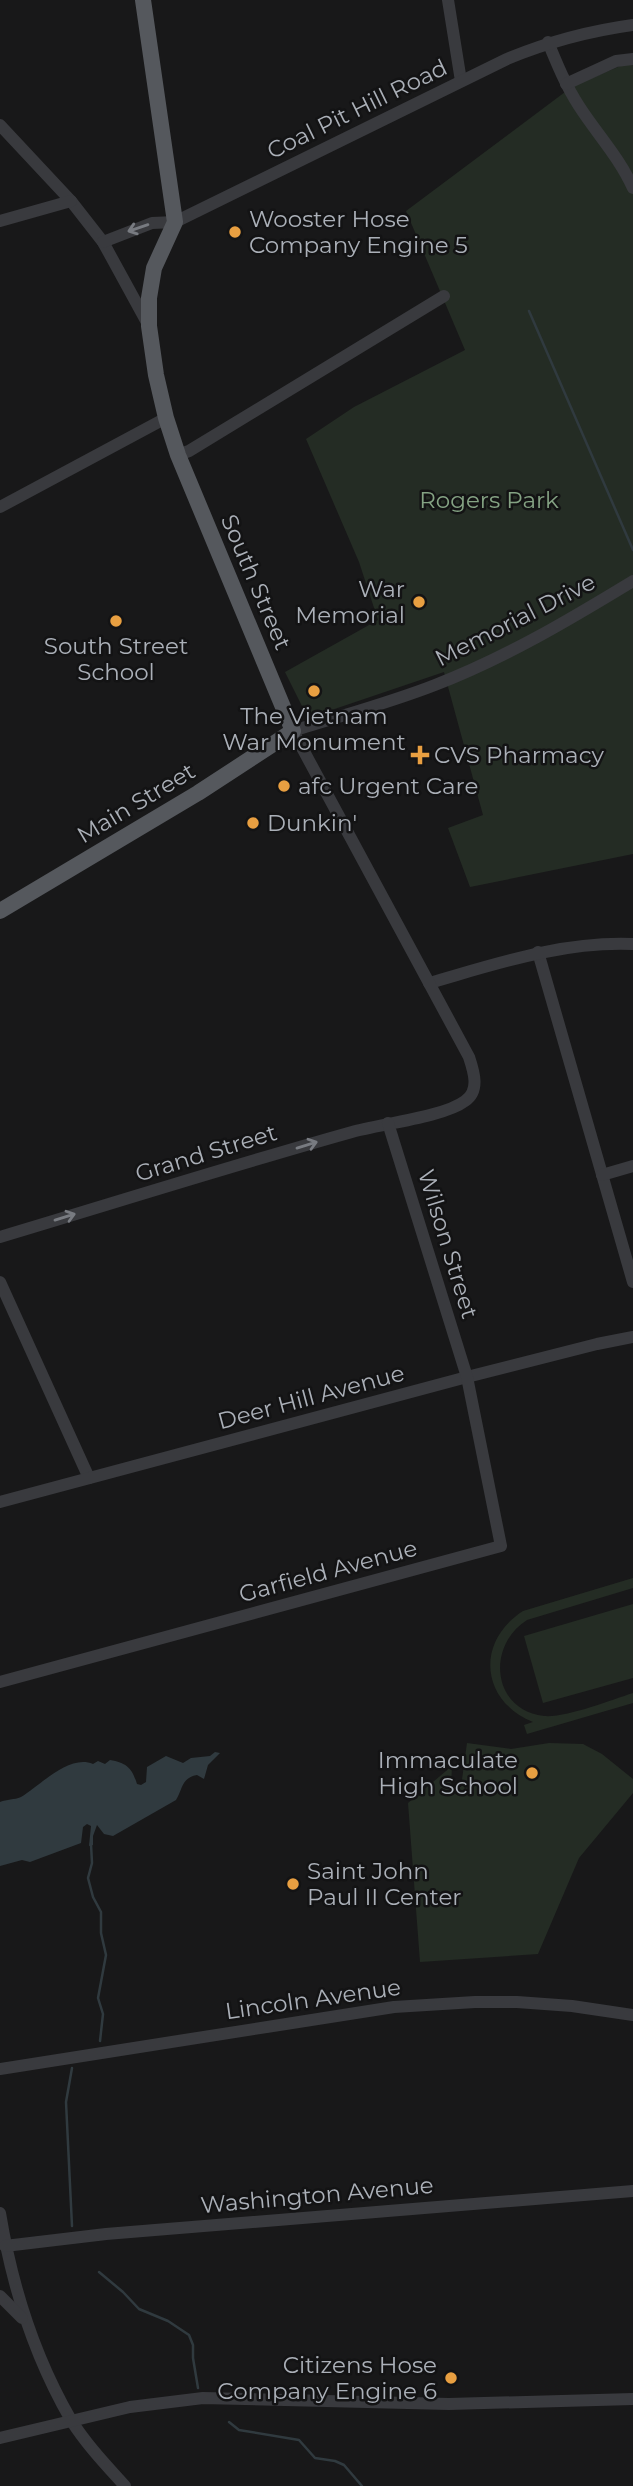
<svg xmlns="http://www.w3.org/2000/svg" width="633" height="2486" font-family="Montserrat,sans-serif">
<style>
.green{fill:#242c24}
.water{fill:#303a3f}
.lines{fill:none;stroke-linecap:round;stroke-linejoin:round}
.stream{stroke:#303a3f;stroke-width:2.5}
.minor{stroke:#393a3e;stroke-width:12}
.major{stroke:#55585d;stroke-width:16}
.oneway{stroke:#787b81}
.poi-dot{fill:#e89f41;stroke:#131314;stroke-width:2.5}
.labels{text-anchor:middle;stroke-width:5;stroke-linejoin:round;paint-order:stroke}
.street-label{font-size:23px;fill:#abb0b8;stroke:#131314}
.poi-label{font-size:23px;fill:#abb0b8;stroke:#131314;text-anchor:start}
.park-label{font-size:23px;fill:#84a283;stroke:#131314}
</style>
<rect width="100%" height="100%" fill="#181819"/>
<g class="green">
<polygon points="633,63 633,854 470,887 448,828 483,815 444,672 308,718 285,672 378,620 359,562 306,439 354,407 465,350 406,211 573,86 625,64"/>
<path d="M633 1578V1588L527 1620C486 1646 492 1710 544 1716 566 1718 611 1700 633 1693V1703L527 1734 524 1725 533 1722C481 1701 475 1642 523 1611Z"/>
<polygon points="633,1604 633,1678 543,1703 524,1636"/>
<polygon points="467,1743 511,1749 549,1743 583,1744 602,1754 633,1779 633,1793 579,1858 538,1954 420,1962 408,1803 452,1766 451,1787 461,1787"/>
</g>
<path class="water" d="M215 1752 220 1753 208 1765 204 1779 197 1775C181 1778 183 1789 176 1800L113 1836 104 1834 97 1825 93 1836V1845L89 1846 91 1826 87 1824 83 1827 81 1843 30 1862 22 1860 0 1866V1802C7 1799 14 1800 21 1797 41 1785 69 1754 93 1764L98 1761 105 1764 110 1760C127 1763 132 1768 137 1784L141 1785 146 1782 147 1767 166 1756 183 1763 191 1758 210 1756Z"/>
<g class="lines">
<g class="stream">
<polyline points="529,311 633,550"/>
<polyline points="91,1844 92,1863 88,1878 93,1897 101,1912 101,1933 106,1955 98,1998 103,2014 100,2041"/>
<polyline points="72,2226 66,2102 72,2068"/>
<polyline points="99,2272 123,2292 139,2309 168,2321 189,2335 193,2345 193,2358 198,2388"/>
<polyline points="229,2422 239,2430 299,2440 315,2458 335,2461 344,2465 362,2486"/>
</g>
<g class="minor">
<polyline points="448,0 461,81"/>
<path d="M548 42C557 64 566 86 579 106 597 134 619 157 633 188"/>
<polyline points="566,84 616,61 633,59"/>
<polyline points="0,125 71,201 103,242 149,326"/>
<polyline points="0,221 71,201"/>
<path d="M103 242 152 223 175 222 507 59C548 42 589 31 633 25"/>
<polyline points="178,455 189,451 444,296"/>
<polyline points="0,507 166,418"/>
<polyline points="538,952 633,1282"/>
<path d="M429 983C496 964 562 941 633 944"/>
<polyline points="602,1175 633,1166"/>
<path d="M0 1237C117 1202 234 1165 352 1132 380 1124 444 1117 465 1101 480 1091 474 1072 469 1057L293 731C340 716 389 703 435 685 505 658 569 620 633 581"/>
<polyline points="0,1282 89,1478"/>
<polyline points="0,1502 467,1377 597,1344 633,1337"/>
<polyline points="0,1682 501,1546 467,1377 388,1123"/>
<polyline points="0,2069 394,2007 475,2002 517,2002 572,2006 633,2015"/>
<path d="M0 2213C12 2286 34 2356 71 2420 86 2444 106 2465 125 2486"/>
<polyline points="5,2246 106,2234 633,2191"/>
<polyline points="0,2296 22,2318"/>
<polyline points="0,2438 130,2407 203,2398 449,2404 633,2399"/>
</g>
<polyline class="major" points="0,911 198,793 293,731 178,455 166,418 156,375 149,326 149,298 154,268 175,222 143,0"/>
</g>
<defs><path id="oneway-shaft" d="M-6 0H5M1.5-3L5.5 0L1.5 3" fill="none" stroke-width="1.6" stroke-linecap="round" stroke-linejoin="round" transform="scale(1.75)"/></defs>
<g class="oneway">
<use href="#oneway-shaft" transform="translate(138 228) rotate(161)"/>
<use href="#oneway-shaft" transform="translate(307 1145) rotate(-17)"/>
<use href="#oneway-shaft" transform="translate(65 1217) rotate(-17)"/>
</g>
<g class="poi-dot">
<circle cx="235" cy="232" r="7"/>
<circle cx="419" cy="602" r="7"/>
<circle cx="116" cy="621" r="7"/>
<circle cx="314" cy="691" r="7"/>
<path d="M416.5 744.5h7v7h7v7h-7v7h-7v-7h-7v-7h7z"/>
<circle cx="284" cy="786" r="7"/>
<circle cx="253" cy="823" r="7"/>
<circle cx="532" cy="1773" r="7"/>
<circle cx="293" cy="1884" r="7"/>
<circle cx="451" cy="2378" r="7"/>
</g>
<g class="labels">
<g class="street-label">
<text transform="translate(357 109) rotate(-26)" y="8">Coal Pit Hill Road</text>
<text transform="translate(256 582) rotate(67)" y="8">South Street</text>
<text transform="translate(515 620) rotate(-27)" y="8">Memorial Drive</text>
<text transform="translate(136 803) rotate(-31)" y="8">Main Street</text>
<text transform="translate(206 1153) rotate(-17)" y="8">Grand Street</text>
<text transform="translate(448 1244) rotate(73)" y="8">Wilson Street</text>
<text transform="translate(311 1397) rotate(-15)" y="8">Deer Hill Avenue</text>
<text transform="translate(328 1571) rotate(-15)" y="8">Garfield Avenue</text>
<text transform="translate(313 1999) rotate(-8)" y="8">Lincoln Avenue</text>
<text transform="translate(317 2195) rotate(-5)" y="8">Washington Avenue</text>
</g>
<g class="poi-label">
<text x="249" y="227">Wooster Hose<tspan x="249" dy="26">Company Engine 5</tspan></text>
<text x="405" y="597" text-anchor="end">War<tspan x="405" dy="26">Memorial</tspan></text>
<text x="116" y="654" text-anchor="middle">South Street<tspan x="116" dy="26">School</tspan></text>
<text x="314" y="724" text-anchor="middle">The Vietnam<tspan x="314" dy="26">War Monument</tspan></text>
<text x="434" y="763">CVS Pharmacy</text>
<text x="298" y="794">afc Urgent Care</text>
<text x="267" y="831">Dunkin'</text>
<text x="518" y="1768" text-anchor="end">Immaculate<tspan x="518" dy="26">High School</tspan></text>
<text x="307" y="1879">Saint John<tspan x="307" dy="26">Paul II Center</tspan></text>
<text x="437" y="2373" text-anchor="end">Citizens Hose<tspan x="437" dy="26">Company Engine 6</tspan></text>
</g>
<g class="park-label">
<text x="489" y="508">Rogers Park</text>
</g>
</g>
</svg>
